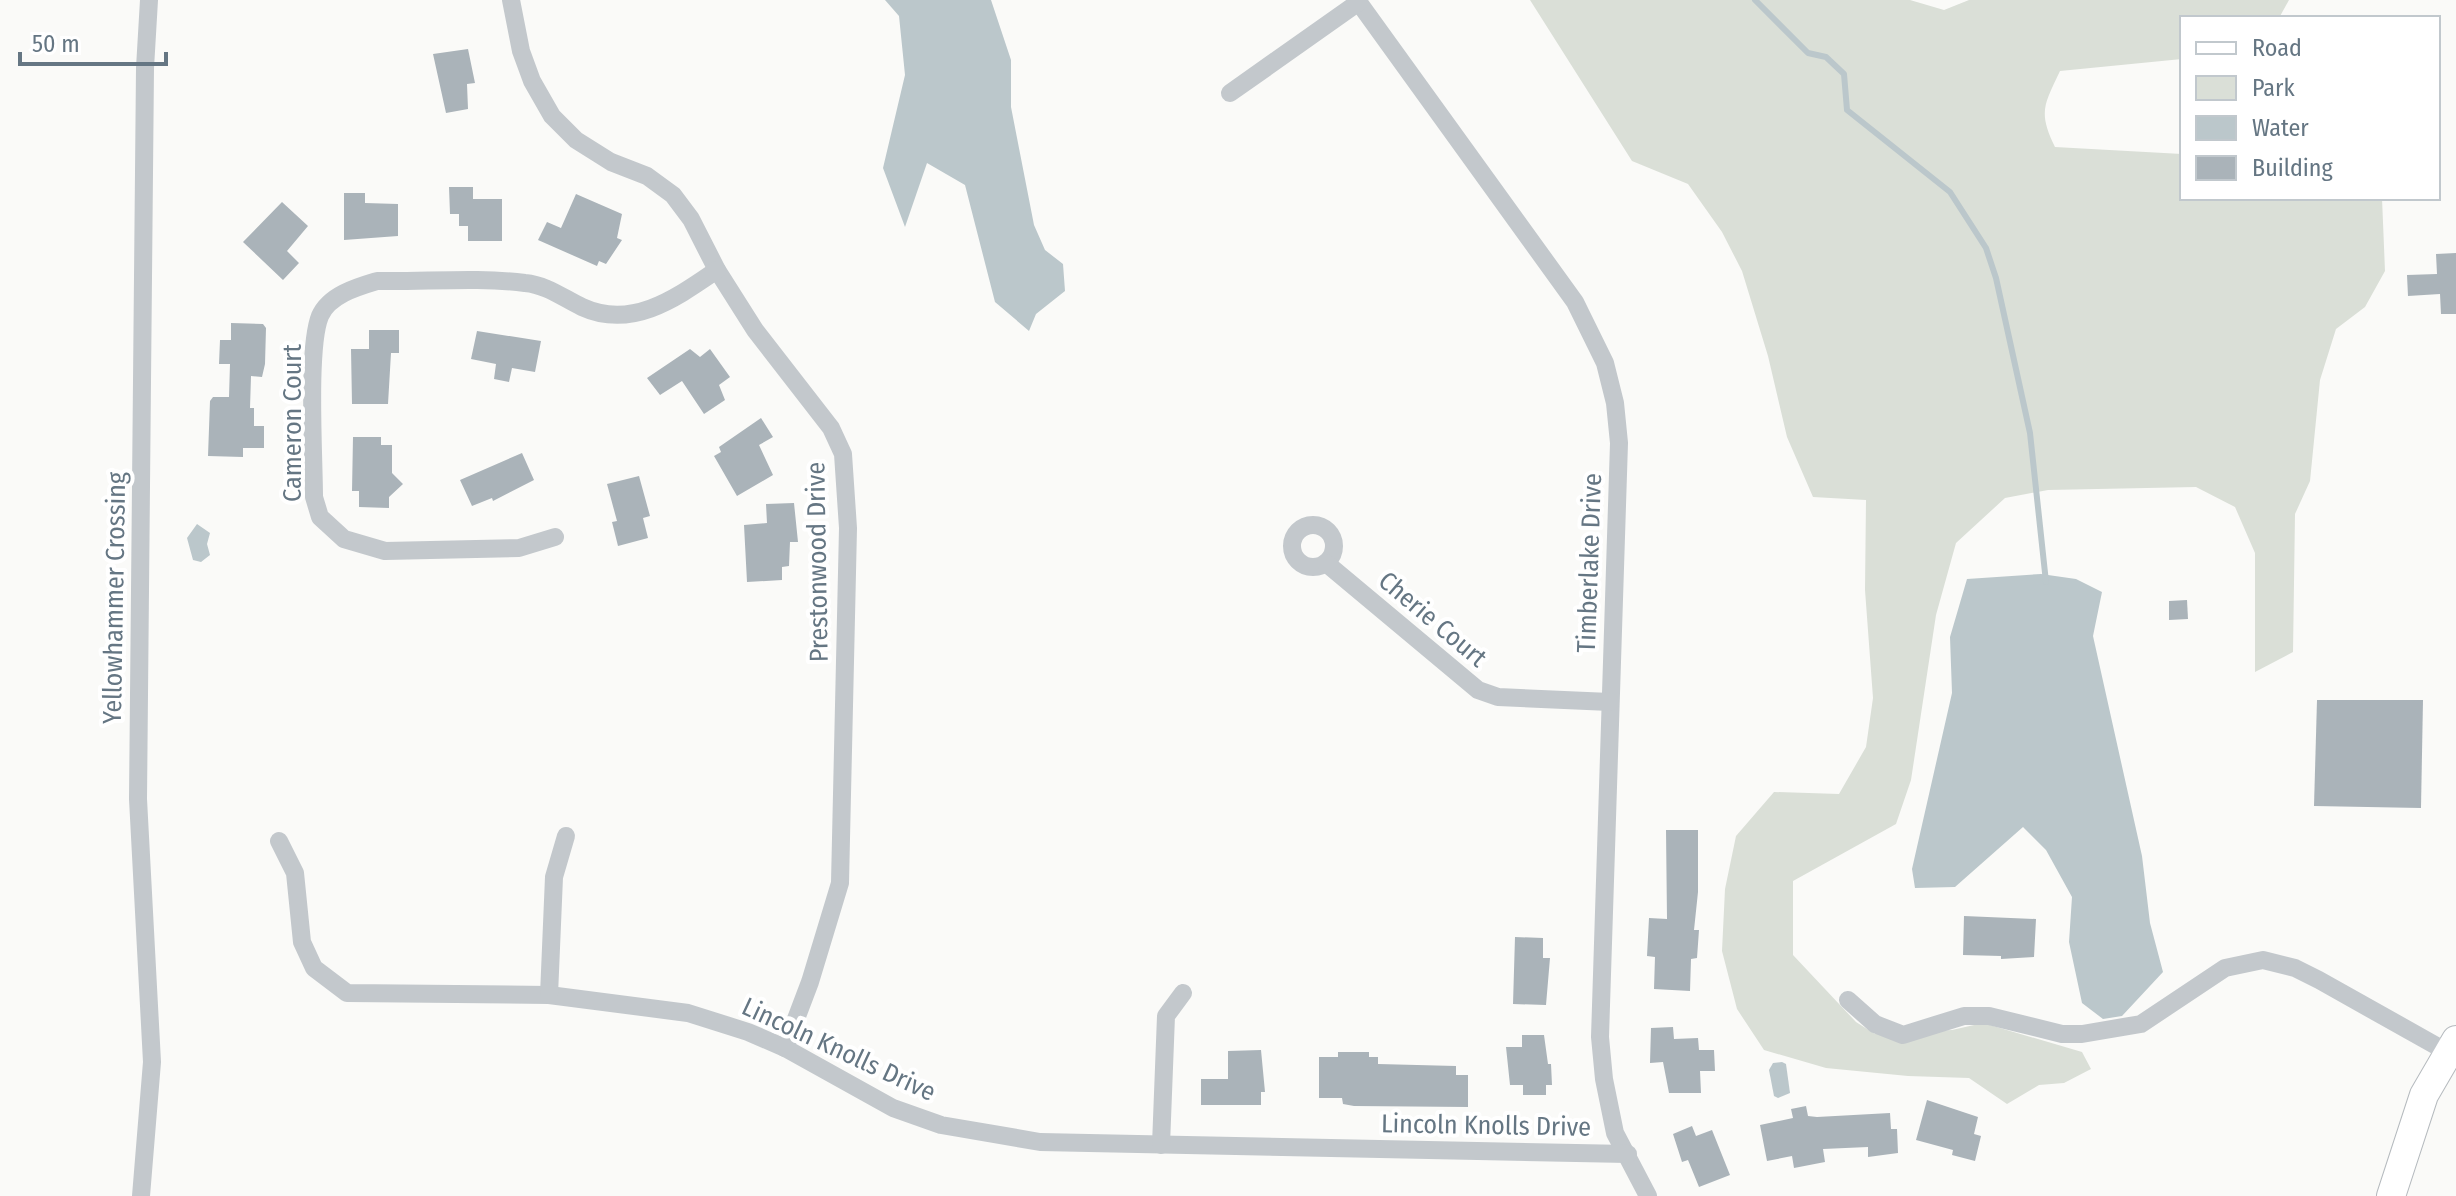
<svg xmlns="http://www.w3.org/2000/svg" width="2456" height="1196" font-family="'Fira Sans Condensed',sans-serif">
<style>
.green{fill:#dadfd7}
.water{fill:#bbc7cb}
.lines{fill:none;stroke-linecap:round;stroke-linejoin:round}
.stream{stroke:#bbc7cb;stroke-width:6}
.building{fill:#aab3b9}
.primary-casing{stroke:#b5babe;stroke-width:30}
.street{stroke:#c3c8cc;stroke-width:18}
.primary{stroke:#fff;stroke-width:28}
.labels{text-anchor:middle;stroke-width:8;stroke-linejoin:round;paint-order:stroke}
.street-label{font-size:26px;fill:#657683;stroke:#fff}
</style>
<rect width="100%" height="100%" fill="#fafaf8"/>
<path class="green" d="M1530 0H1910L1944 10 1969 0H2289L2279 18H2182V59L2060 71C2044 105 2038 112 2055 147L2182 154V198H2382L2385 271 2365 307 2336 329 2320 380 2310 481 2295 514 2293 652 2255 672V553L2235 507 2196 487 2048 490 2005 498 1956 543 1936 615 1911 780 1896 824 1793 881V955L1856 1022 1875 1034 1952 1030 1983 1023 2082 1052 2091 1069 2064 1083 2039 1085 2007 1104 1969 1078 1908 1076 1826 1068 1764 1050 1737 1009 1722 951 1725 889 1736 836 1774 792 1839 794 1866 747 1873 698 1865 590 1866 500 1813 497 1787 437 1768 356 1742 271 1722 232 1688 184 1632 161Z"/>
<g class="water">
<polygon points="885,0 991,0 1011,60 1011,107 1034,225 1045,250 1063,264 1065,291 1036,314 1029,331 995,302 965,185 927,163 905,227 883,168 905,75 899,16"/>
<polygon points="197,524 210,533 207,544 210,555 201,562 193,560 187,538"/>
<polygon points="2041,574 2076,579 2102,592 2093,636 2142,856 2150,923 2163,972 2122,1016 2103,1019 2082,1003 2069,942 2072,897 2046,850 2023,827 1955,887 1915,888 1912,869 1952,693 1950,637 1967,579"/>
<polygon points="1782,1062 1786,1064 1790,1093 1778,1098 1774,1096 1769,1070 1773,1063"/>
</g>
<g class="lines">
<polyline class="stream" points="1755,0 1808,53 1826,57 1844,74 1847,110 1950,192 1986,248 1996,278 2030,433 2046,582"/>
</g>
<g class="building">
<polygon points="468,49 475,83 467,84 468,109 446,113 433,54"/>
<polygon points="449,187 473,187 473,199 502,199 502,241 468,241 468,226 459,226 459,214 450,214"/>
<polygon points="344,193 365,193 365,203 398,204 398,236 344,240"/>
<polygon points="576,194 622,214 617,238 622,240 606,264 599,261 597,266 538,240 547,222 561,228"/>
<polygon points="282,202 308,226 287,251 299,263 283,280 243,242"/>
<polygon points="2456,253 2456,314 2441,314 2440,294 2408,296 2407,275 2437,274 2436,254"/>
<polygon points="231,323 263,324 266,328 265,364 262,377 251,376 250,408 254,408 254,426 264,426 264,448 243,448 243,457 208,456 210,401 213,397 229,397 230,364 219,364 220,340 231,340"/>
<polygon points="369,330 399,330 399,353 391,353 388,404 352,404 351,349 369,349"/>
<polygon points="477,331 541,341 535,372 512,368 509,382 494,379 496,364 471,359"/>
<polygon points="690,349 700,357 710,349 730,377 719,385 725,400 704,414 682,381 660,395 647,378"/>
<polygon points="761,418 773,437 759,445 773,475 737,496 714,456 721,452 719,447"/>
<polygon points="353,437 381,437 381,445 392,445 392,473 403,484 389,497 389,508 359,507 359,491 352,491"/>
<polygon points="522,453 534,480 493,501 492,498 472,506 460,480"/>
<polygon points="639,476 650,516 643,518 648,538 618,546 612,522 617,521 607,484"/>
<polygon points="794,503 798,542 790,542 789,566 782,567 782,580 747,582 744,525 767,523 766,504"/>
<polygon points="2187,600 2188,619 2169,620 2169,601"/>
<polygon points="2317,700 2423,700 2421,808 2314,806"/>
<polygon points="1666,830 1698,830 1698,892 1694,930 1699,930 1697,958 1691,959 1690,991 1654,989 1655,957 1647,956 1649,918 1667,919"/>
<polygon points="1964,916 2036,919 2034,957 2001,959 2001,956 1963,955"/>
<polygon points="1515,937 1543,938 1543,958 1550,958 1546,1005 1513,1004"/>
<polygon points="1673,1027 1674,1039 1698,1038 1699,1050 1714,1050 1715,1071 1700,1071 1701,1093 1669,1093 1663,1062 1650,1063 1651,1028"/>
<polygon points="1522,1035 1544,1035 1548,1064 1551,1064 1552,1085 1546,1085 1546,1095 1523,1095 1523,1085 1510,1085 1506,1047 1522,1047"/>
<polygon points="1261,1050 1265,1092 1261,1092 1261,1105 1201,1105 1201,1079 1228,1079 1228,1051"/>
<polygon points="1338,1052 1369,1052 1369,1057 1378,1057 1378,1064 1456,1066 1456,1075 1468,1075 1468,1107 1354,1106 1343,1104 1342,1098 1319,1098 1319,1057 1338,1057"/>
<polygon points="1927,1100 1978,1117 1974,1134 1981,1136 1975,1161 1952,1155 1953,1150 1916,1140"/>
<polygon points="1806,1106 1808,1116 1817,1117 1890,1113 1891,1129 1897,1129 1898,1153 1868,1157 1868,1147 1823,1149 1825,1162 1794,1168 1792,1156 1767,1161 1760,1125 1793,1118 1791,1109"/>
<polygon points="1692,1126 1696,1136 1712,1130 1730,1175 1699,1187 1688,1160 1682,1162 1673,1134"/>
</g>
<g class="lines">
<g class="primary-casing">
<polyline id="primary" points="2391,1196 2424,1095 2456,1040"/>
</g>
<g class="street">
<polyline points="511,0 521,51 532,81 552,116 576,140 611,162 647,176 673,195 691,219 717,270 755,330 831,428 843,454 848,528 840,883 810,982 785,1048"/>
<polyline points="1357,0 1575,302 1605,363 1615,403 1619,443 1600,1037 1604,1079 1615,1133 1648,1196"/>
<polyline points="1230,93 1359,2"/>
<circle cx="1313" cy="546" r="21"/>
<path d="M555 537 519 548 385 551 344 539 320 517 314 497C314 458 307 348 320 316 329 295 357 287 377 281 425 282 477 277 525 283 547 285 563 298 582 307 632 330 676 298 717 270"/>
<polyline points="1326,563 1478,690 1498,697 1610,702"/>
<polyline points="279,841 295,873 302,942 314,968 347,993 549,995 688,1013 748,1032 785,1048 893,1108 941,1125 1040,1142 1628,1154"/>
<polyline points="549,995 554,877 566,836"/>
<polyline points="1848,1000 1875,1024 1903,1035 1964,1016 1989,1016 2062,1034 2082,1034 2141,1024 2225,968 2263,960 2295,968 2319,980 2449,1053"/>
<polyline points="1161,1145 1166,1016 1183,993"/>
<polyline points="141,1196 152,1062 138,799 145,68 149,0"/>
</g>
<use href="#primary" class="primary"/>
</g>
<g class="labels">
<g class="street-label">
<text transform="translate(292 423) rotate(-90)" y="9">Cameron Court</text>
<text transform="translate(817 562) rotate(-91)" y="9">Prestonwood Drive</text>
<text transform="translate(1589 563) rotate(-88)" y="9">Timberlake Drive</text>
<text transform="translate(114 598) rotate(-89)" y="9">Yellowhammer Crossing</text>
<text transform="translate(1433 619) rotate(40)" y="9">Cherie Court</text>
<text transform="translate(839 1049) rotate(25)" y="9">Lincoln Knolls Drive</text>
<text transform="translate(1486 1125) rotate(1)" y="9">Lincoln Knolls Drive</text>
</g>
</g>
<rect x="2180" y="16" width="260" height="184" fill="#ffffff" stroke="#c1c8cd" stroke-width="2"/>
<rect x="2196" y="42" width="40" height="12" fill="#ffffff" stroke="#c1c8cd" stroke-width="2"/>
<text x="2252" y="56" font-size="24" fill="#657683">Road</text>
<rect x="2196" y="76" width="40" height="24" fill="#dadfd7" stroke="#c1c8cd" stroke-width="2"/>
<text x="2252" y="96" font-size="24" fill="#657683">Park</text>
<rect x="2196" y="116" width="40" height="24" fill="#bbc7cb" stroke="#c1c8cd" stroke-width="2"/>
<text x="2252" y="136" font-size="24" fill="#657683">Water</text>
<rect x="2196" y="156" width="40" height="24" fill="#aab3b9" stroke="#c1c8cd" stroke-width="2"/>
<text x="2252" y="176" font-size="24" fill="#657683">Building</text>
<path d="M20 52v12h146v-12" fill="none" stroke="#657683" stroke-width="4"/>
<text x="32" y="52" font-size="24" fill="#657683" stroke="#ffffff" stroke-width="6" paint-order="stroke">50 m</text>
</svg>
